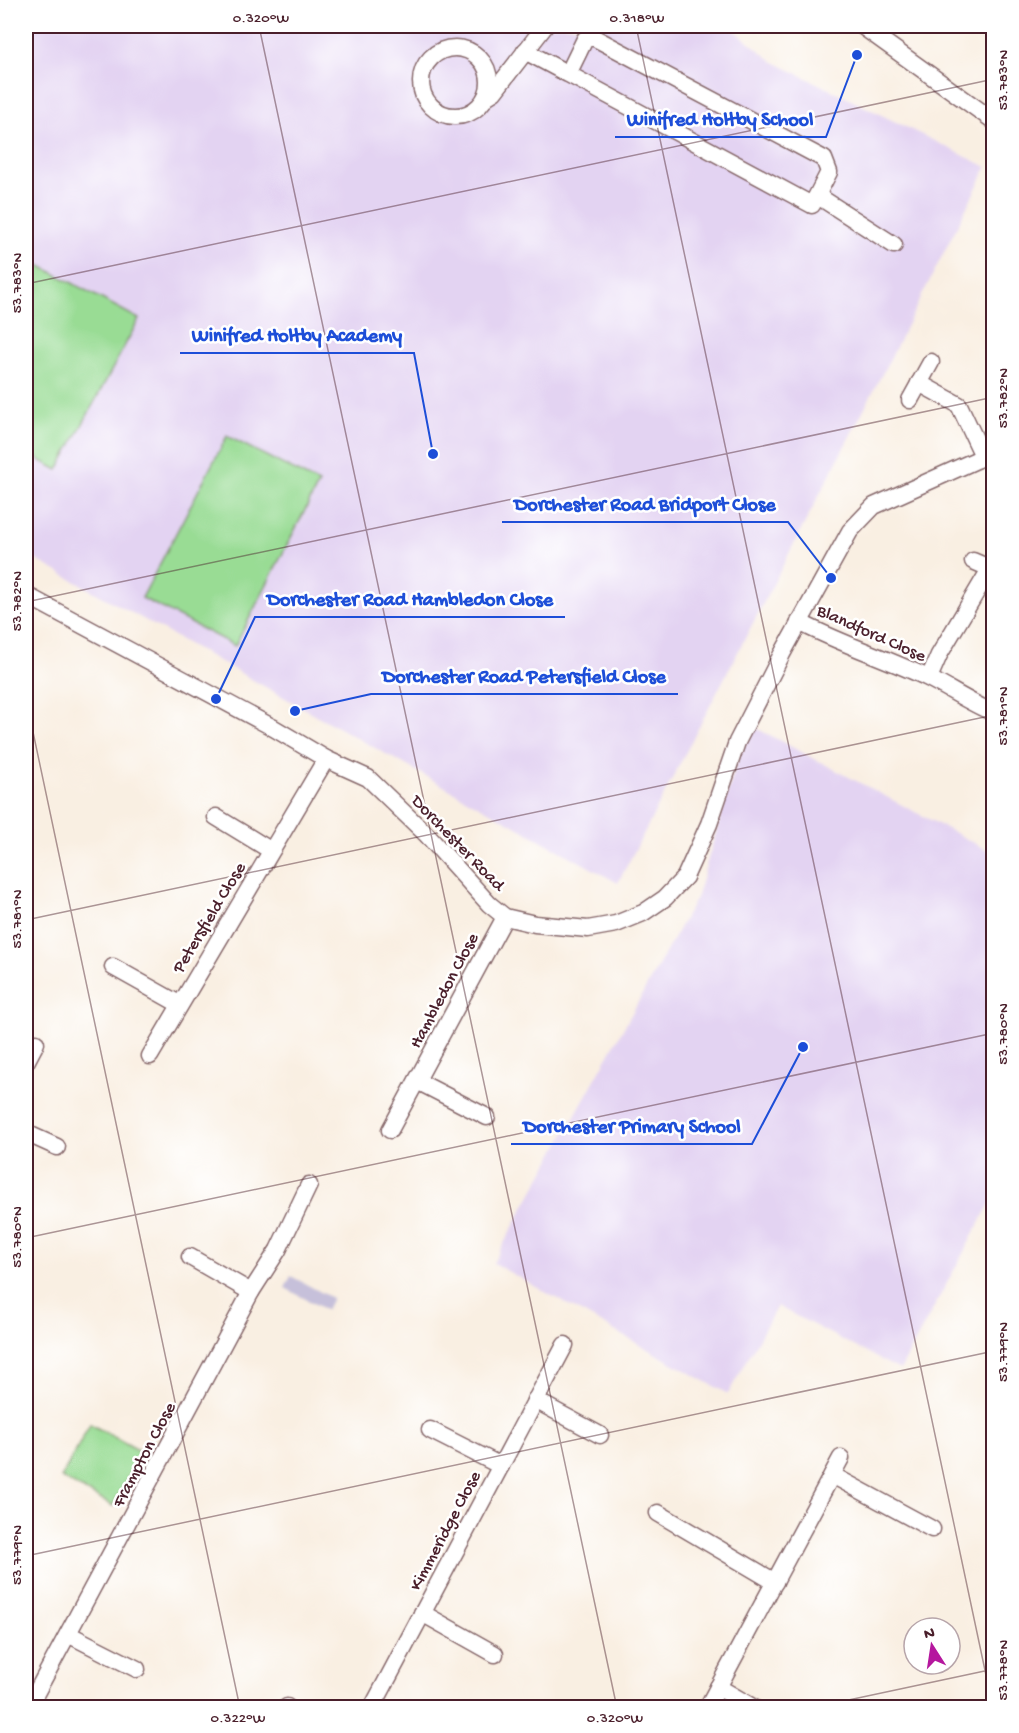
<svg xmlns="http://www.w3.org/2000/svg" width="1019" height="1733" font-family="'Gochi Hand',sans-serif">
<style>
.built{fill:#e3d3f2}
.industrial{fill:#c6c0da}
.green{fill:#99dc94;stroke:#727e60;stroke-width:1.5}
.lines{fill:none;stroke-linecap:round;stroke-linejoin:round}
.street-casing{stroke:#87686b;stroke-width:19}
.street{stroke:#fff;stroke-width:16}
.ticks{fill:none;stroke:#4a1f2b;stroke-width:1.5;stroke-opacity:0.45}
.labels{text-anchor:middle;stroke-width:5;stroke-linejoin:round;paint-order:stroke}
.street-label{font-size:18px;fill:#4a1f2b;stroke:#fff}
.leader{fill:none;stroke:#1d4ed8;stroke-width:2}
.callout-dot{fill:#1d4ed8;stroke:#fff;stroke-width:2}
.callout-label{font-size:20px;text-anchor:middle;font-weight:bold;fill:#1d4ed8;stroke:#fff;stroke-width:5;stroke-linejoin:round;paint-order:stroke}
.neatline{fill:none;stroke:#4a1f2b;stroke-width:2}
.ticks-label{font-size:15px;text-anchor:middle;fill:#4a1f2b}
</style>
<rect width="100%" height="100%" fill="#fff"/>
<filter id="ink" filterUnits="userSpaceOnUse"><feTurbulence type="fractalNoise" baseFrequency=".0167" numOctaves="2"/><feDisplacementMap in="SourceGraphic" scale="12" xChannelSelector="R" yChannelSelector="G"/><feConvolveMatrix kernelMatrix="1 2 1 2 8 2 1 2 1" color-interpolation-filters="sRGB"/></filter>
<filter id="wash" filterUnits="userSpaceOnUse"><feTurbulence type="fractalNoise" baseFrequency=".008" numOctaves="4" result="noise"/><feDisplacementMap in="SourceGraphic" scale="24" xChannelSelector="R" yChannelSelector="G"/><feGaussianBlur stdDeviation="1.35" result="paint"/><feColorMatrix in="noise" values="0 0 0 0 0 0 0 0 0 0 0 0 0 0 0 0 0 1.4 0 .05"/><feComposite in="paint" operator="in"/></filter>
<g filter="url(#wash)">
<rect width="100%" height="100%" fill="#f9efe2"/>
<g class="built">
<polygon points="26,26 729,26 774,62 987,167 892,355 618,883 26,554"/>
<polygon points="752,726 993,853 993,1198 900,1370 777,1306 728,1394 493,1263 697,896 741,748"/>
</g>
<polygon class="industrial" points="291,1276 332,1298 326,1310 285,1288"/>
<g class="green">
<polygon points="26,258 139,319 58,470 26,453"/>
<polygon points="227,436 319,483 235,646 142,598"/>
<polygon points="90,1424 142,1452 113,1506 61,1478"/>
</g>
</g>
<g filter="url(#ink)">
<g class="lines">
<g class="street-casing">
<g id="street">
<polyline points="862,26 994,121"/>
<circle cx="455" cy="82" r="34"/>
<polyline points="525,51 568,74 585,39 593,37 824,159 829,172 812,205 568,74"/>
<polyline points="486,97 494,92 545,26"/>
<polyline points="818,196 894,245"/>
<polyline points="919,383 959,405 983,456"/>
<polyline points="910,400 931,362"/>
<polyline points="973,561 994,570"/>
<polyline points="26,595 272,727 326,759 368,778 426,834 489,904 505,917 535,924 588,929 616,924 643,913 665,898 685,877 709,824 737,742 782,654 850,531 874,506 994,452"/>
<path d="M799 622C841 644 886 658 928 678 950 689 970 703 994 713"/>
<polyline points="929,678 939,655 990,569"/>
<polyline points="216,817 270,850"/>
<polyline points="113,967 179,1004"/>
<polyline points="150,1056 326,759"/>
<polyline points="26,1062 36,1043"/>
<polyline points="417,1081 487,1117"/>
<polyline points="390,1130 505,917"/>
<polyline points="26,1133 57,1147"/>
<polyline points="190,1257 251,1292"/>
<polyline points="535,1400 600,1435"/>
<polyline points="430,1430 501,1466"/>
<polyline points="832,1475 932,1529"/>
<polyline points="658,1513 775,1582"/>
<polyline points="422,1613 495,1654"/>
<polyline points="68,1634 137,1669"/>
<polyline points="718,1687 754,1708"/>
<polyline points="287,1707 288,1708"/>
<polyline points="28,1708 251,1292 278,1250 309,1185"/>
<polyline points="372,1708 565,1345"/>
<polyline points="707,1708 841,1458"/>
</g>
</g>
<use href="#street" class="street"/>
</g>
</g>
<path class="ticks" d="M259 26 617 1708M636 26 993 1708M26 284 994 79M26 602 994 397M26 699 240 1708M26 920 994 715M26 1238 994 1033M26 1556 994 1351M811 1708 994 1669"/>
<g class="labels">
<g class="street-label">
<text transform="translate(872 632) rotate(24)" y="6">Blandford Close</text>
<text transform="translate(459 842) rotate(46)" y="6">Dorchester Road</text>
<text transform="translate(208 917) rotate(-59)" y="6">Petersfield Close</text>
<text transform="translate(443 990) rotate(-62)" y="6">Hambledon Close</text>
<text transform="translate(143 1454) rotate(-62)" y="6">Frampton Close</text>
<text transform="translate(444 1530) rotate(-62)" y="6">Kimmeridge Close</text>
</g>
</g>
<path class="leader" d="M857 55L826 137H615M433 454L414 353H180M831 578L788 522H502M216 699L255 617H565M295 711L371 694H678M803 1047L752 1144H511"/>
<g class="callout-dot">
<circle cx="857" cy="55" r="6"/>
<circle cx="433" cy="454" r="6"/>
<circle cx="831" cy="578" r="6"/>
<circle cx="216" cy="699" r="6"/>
<circle cx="295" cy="711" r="6"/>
<circle cx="803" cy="1047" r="6"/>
</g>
<g class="callout-label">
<text x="720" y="125">Winifred Holtby School</text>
<text x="297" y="341">Winifred Holtby Academy</text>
<text x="645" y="510">Dorchester Road Bridport Close</text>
<text x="410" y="605">Dorchester Road Hambledon Close</text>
<text x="524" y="682">Dorchester Road Petersfield Close</text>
<text x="632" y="1132">Dorchester Primary School</text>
</g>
<rect width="1019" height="1733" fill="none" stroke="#fff" stroke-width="66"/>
<g transform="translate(932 1646) rotate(348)"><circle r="28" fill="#ffffff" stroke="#b7a5aa" stroke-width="1.5"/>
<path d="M0-4.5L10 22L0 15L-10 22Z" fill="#b5179e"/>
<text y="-9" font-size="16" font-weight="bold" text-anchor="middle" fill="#4a1f2b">N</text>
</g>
<rect x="33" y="33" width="953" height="1667" class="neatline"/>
<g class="ticks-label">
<text x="261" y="22">0.320°W</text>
<text x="637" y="22">0.318°W</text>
<text transform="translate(1002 80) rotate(-90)" y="5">53.783°N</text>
<text transform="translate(16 283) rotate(-90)" y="5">53.783°N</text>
<text transform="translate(1002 398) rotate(-90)" y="5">53.782°N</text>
<text transform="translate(16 601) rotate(-90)" y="5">53.782°N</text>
<text transform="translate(1002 716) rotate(-90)" y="5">53.781°N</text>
<text transform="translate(16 919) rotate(-90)" y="5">53.781°N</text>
<text transform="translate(1002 1034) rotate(-90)" y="5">53.780°N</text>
<text transform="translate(16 1237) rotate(-90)" y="5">53.780°N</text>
<text transform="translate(1002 1352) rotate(-90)" y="5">53.779°N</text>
<text transform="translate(16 1555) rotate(-90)" y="5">53.779°N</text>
<text transform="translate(1002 1670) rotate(-90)" y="5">53.778°N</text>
<text x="238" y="1722">0.322°W</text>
<text x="615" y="1722">0.320°W</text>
</g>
</svg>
